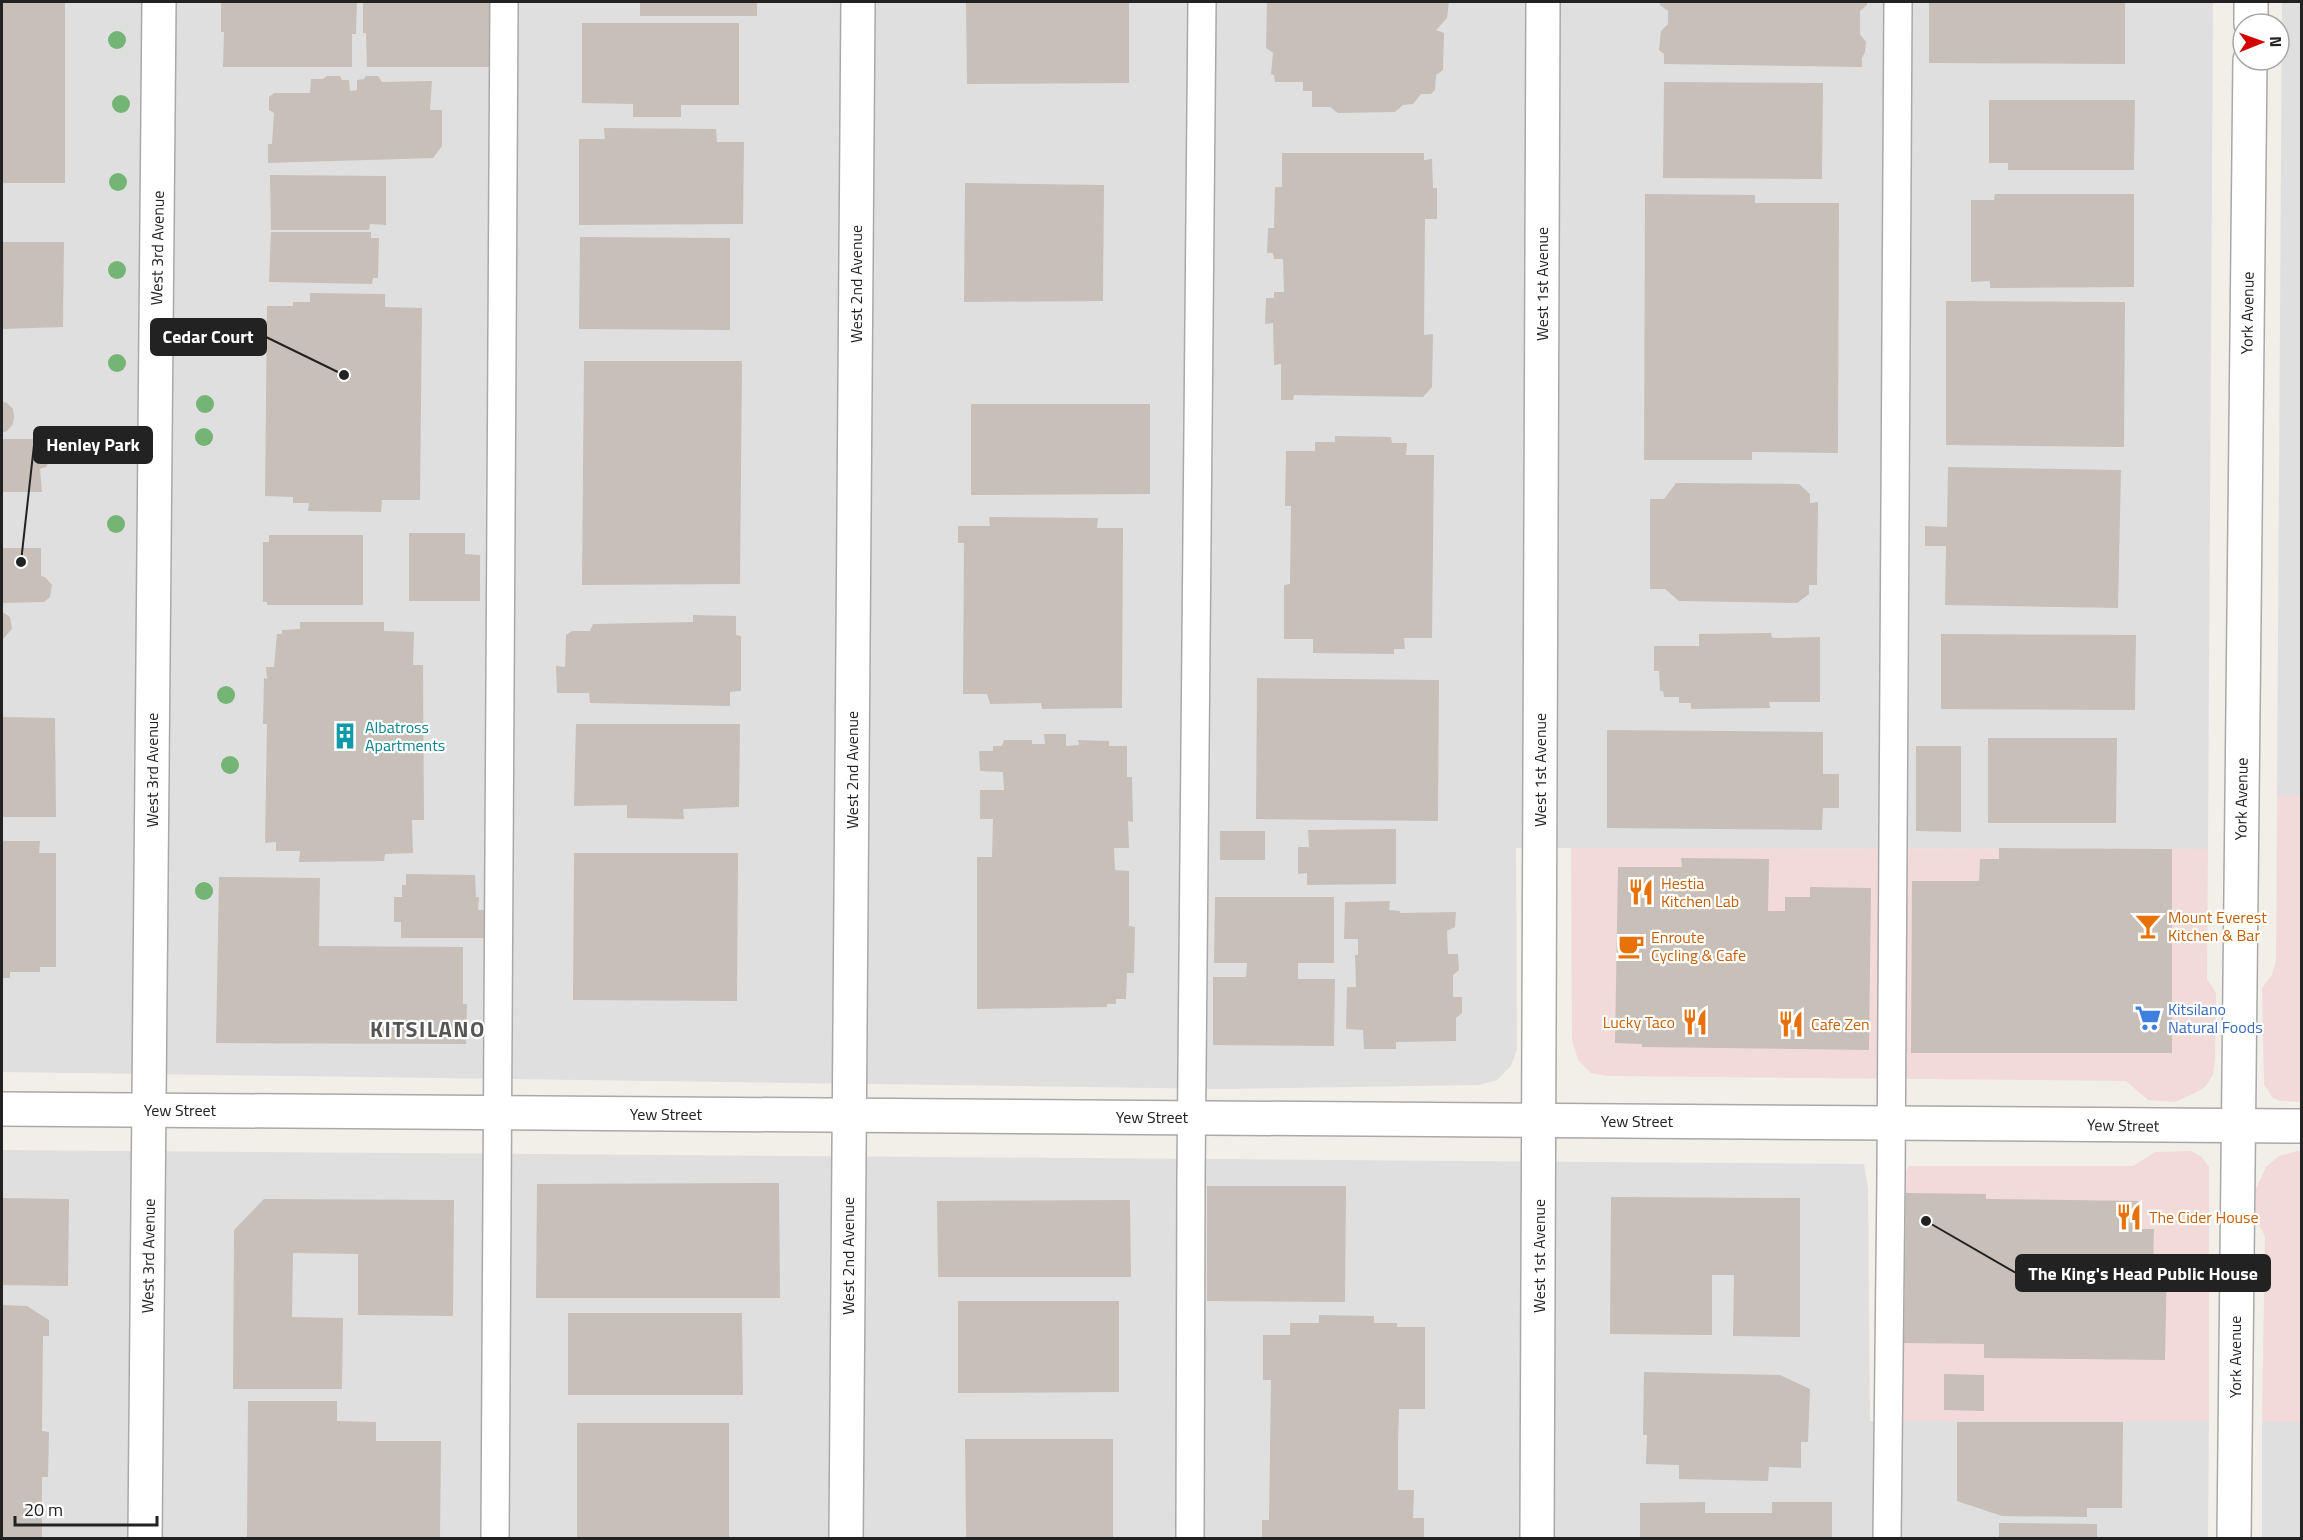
<svg xmlns="http://www.w3.org/2000/svg" width="2303" height="1540" font-family="'Titillium Web',sans-serif">
<style>
.residential{fill:#e0dfdf}
.commercial{fill:#f2dad9}
.building{fill:#c7bfb8}
.lines{fill:none;stroke-linecap:round;stroke-linejoin:round}
.service-casing{stroke:#a9a9a9;stroke-width:30}
.minor-casing{stroke:#a9a9a9;stroke-width:36}
.service{stroke:#fff;stroke-width:27}
.minor{stroke:#fff;stroke-width:33}
.tree{fill:#74b475}
.labels{text-anchor:middle;stroke-width:4.5;stroke-linejoin:round;paint-order:stroke}
.street-label{font-size:16px;fill:#222;stroke:#fff}
.culture-label{font-size:16px;fill:#0d838f;stroke:#fff;text-anchor:start}
.food-label{font-size:16px;fill:#c56008;stroke:#fff;text-anchor:start}
.shop-label{font-size:16px;fill:#366cbe;stroke:#fff;text-anchor:start}
.district-label{font-size:22px;font-weight:bold;letter-spacing:1.5px;fill:#555;stroke:#fff}
.leader{fill:none;stroke:#222;stroke-width:2}
.callout-dot{fill:#222;stroke:#fff;stroke-width:2}
.callout{fill:#222;stroke:#222;stroke-width:2}
.callout-label{font-size:18px;text-anchor:middle;font-weight:bold;fill:#fff}
</style>
<rect width="100%" height="100%" fill="#f2efe9"/>
<g class="residential">
<polygon points="2,2 2213,2 2208,849 1516,848 1517,1049 1511,1066 1497,1080 1479,1085 1225,1089 2,1072"/>
<polygon points="2282,2 2301,2 2302,796 2277,796"/>
<polygon points="2,1150 1864,1164 1868,1188 1870,1421 2209,1421 2208,1538 2,1538"/>
<rect x="2262" y="1422" width="39" height="116"/>
</g>
<g class="commercial">
<polygon points="2277,796 2301,796 2301,1102 2281,1101 2273,1098 2264,1085 2262,988 2272,975 2276,961"/>
<polygon points="1571,848 2208,849 2207,979 2216,993 2215,1060 2213,1075 2206,1086 2199,1091 2175,1102 2148,1100 2126,1081 1607,1076 1591,1073 1578,1060 1572,1040"/>
<polygon points="2191,1151 2202,1157 2209,1167 2209,1421 1900,1421 1899,1183 1909,1166 2133,1166 2155,1152"/>
<polygon points="2297,1151 2302,1151 2301,1422 2262,1422 2265,1236 2256,1220 2256,1189 2266,1167 2279,1156"/>
</g>
<g class="building">
<rect x="2" y="2" width="63" height="181"/>
<polygon points="221,2 357,2 356,34 352,34 352,67 223,67 224,32 221,32"/>
<polygon points="363,2 495,2 494,67 367,67 366,33 363,33"/>
<rect x="640" y="2" width="117" height="14"/>
<polygon points="966,2 1129,2 1129,83 967,84"/>
<polygon points="1267,2 1449,2 1447,18 1436,30 1444,33 1443,70 1436,75 1435,90 1431,94 1421,94 1413,104 1403,105 1395,112 1338,113 1330,107 1312,107 1312,91 1303,91 1303,82 1275,82 1274,75 1271,74 1273,53 1266,48"/>
<polygon points="1660,2 1867,2 1867,5 1860,11 1860,34 1866,42 1865,52 1862,58 1862,67 1664,64 1664,54 1659,50 1661,31 1668,24 1668,11 1660,5"/>
<polygon points="1929,2 2125,2 2125,64 1929,63"/>
<polygon points="582,23 739,23 739,105 681,105 681,117 633,117 633,104 582,103"/>
<polygon points="327,76 340,76 342,80 349,80 350,91 357,90 357,80 364,79 366,76 378,76 382,82 432,81 430,110 442,110 442,146 433,158 268,163 268,144 272,144 274,113 269,110 269,97 274,93 310,93 311,79 323,79"/>
<polygon points="1664,82 1823,83 1822,179 1663,178"/>
<polygon points="1989,100 2135,100 2134,170 2008,170 2008,163 1989,163"/>
<polygon points="604,128 716,129 717,142 744,142 743,224 579,225 579,139 605,139"/>
<polygon points="1282,153 1424,153 1424,160 1432,159 1433,188 1437,188 1437,219 1425,219 1424,335 1433,334 1432,387 1423,397 1294,395 1293,400 1281,400 1281,364 1274,365 1273,323 1265,324 1266,298 1274,298 1274,292 1284,292 1283,259 1274,259 1273,253 1267,253 1268,228 1274,228 1275,187 1282,187"/>
<polygon points="270,175 386,176 386,225 370,224 369,230 271,230"/>
<polygon points="965,183 1104,185 1103,301 964,302"/>
<polygon points="1645,194 1755,195 1755,203 1839,203 1838,453 1752,452 1752,460 1644,460"/>
<polygon points="1995,194 2134,194 2134,287 1990,288 1990,281 1971,282 1971,200 1994,200"/>
<polygon points="271,232 371,232 371,238 379,238 378,278 373,278 372,284 269,282"/>
<polygon points="580,237 730,238 730,330 579,329"/>
<polygon points="2,242 64,242 63,327 2,329"/>
<polygon points="310,293 385,294 385,307 422,308 420,500 382,500 381,512 308,511 309,503 293,503 293,497 265,496 267,306 293,306 293,302 310,302"/>
<polygon points="1946,301 2125,302 2124,447 1946,445"/>
<polygon points="584,361 742,361 740,584 582,585"/>
<polygon points="2,401 7,403 13,409 14,417 13,424 7,431 2,433"/>
<polygon points="971,404 1150,404 1150,494 971,495"/>
<polygon points="1335,436 1391,437 1392,443 1407,443 1406,455 1434,455 1432,638 1404,638 1405,649 1394,649 1394,654 1313,653 1313,639 1284,639 1284,585 1290,584 1291,506 1285,506 1286,451 1315,451 1315,442 1335,442"/>
<polygon points="2,439 41,439 49,442 53,449 53,456 46,467 40,469 42,492 2,492"/>
<polygon points="1948,467 2121,470 2118,608 1945,605 1946,546 1925,546 1925,526 1947,527"/>
<polygon points="1676,483 1799,484 1810,494 1810,503 1818,502 1817,585 1809,585 1809,594 1797,603 1679,601 1665,589 1650,589 1650,499 1664,499"/>
<polygon points="989,517 1098,518 1097,528 1123,528 1122,708 1042,709 1041,703 990,704 987,694 963,694 964,543 958,543 958,526 990,526"/>
<polygon points="409,533 465,533 465,554 480,555 480,601 409,601"/>
<polygon points="269,535 363,535 363,605 267,605 267,602 263,602 263,542 269,542"/>
<polygon points="2,548 41,548 41,576 45,577 52,585 50,597 44,602 2,603"/>
<polygon points="2,612 10,617 12,629 2,640"/>
<polygon points="693,615 736,616 736,635 741,636 741,691 730,692 730,706 590,703 589,693 557,693 556,666 565,667 566,635 572,631 590,631 593,624 693,622"/>
<polygon points="300,622 384,622 384,631 414,632 413,665 423,665 424,820 412,820 413,853 385,854 384,861 299,862 300,851 276,851 276,842 265,843 267,724 263,724 264,678 267,679 266,667 274,667 277,634 282,634 282,630 300,629"/>
<polygon points="1771,633 1772,638 1820,637 1820,702 1769,702 1770,708 1691,709 1691,703 1679,703 1679,697 1664,697 1663,691 1660,691 1659,671 1654,671 1654,646 1699,646 1699,634"/>
<polygon points="1941,634 2136,635 2135,710 1941,709"/>
<polygon points="1257,678 1439,680 1438,821 1256,819"/>
<polygon points="2,717 55,718 56,817 2,817"/>
<polygon points="576,724 740,724 739,807 683,809 684,819 627,818 627,805 574,806"/>
<polygon points="1607,730 1823,732 1823,774 1839,774 1839,808 1823,808 1822,830 1607,828"/>
<polygon points="1044,734 1066,734 1066,746 1079,745 1078,740 1109,741 1109,746 1127,746 1127,777 1132,777 1133,822 1128,821 1129,848 1114,848 1115,870 1129,871 1129,926 1135,927 1134,973 1127,973 1126,999 1116,999 1116,1004 1107,1004 1107,1007 977,1009 977,857 992,857 993,819 980,819 980,790 1004,790 1003,772 980,771 979,751 993,751 993,746 1002,746 1004,740 1032,740 1032,744 1045,744"/>
<polygon points="1988,738 2117,738 2116,823 1988,823"/>
<polygon points="1916,746 1961,746 1961,832 1916,831"/>
<polygon points="1396,829 1396,884 1307,885 1307,873 1298,874 1298,847 1309,847 1308,830"/>
<rect x="1220" y="831" width="45" height="29"/>
<polygon points="2,841 40,841 39,853 56,853 56,967 40,967 40,972 10,972 10,978 2,978"/>
<polygon points="1999,848 2172,849 2172,1053 1911,1053 1912,881 1979,881 1980,859 1999,859"/>
<polygon points="574,853 738,853 737,1001 573,1000"/>
<polygon points="1681,858 1769,859 1768,911 1785,911 1785,897 1810,897 1810,887 1871,888 1869,1050 1642,1047 1642,1044 1615,1043 1618,867 1682,867"/>
<polygon points="406,874 475,875 476,897 479,897 478,910 484,910 484,938 401,938 401,922 394,922 394,897 402,897 402,885 406,885"/>
<polygon points="219,877 320,878 319,946 463,947 463,1004 467,1004 466,1044 216,1043"/>
<polygon points="1215,897 1334,897 1334,963 1298,963 1298,979 1335,979 1334,1046 1213,1045 1213,977 1246,977 1247,963 1214,963"/>
<polygon points="1390,901 1389,910 1400,911 1400,913 1456,912 1455,927 1447,931 1448,954 1458,954 1459,970 1453,975 1453,997 1462,997 1462,1013 1456,1018 1456,1041 1396,1042 1396,1049 1364,1049 1363,1030 1346,1029 1347,987 1356,987 1355,955 1358,955 1358,939 1344,939 1345,902"/>
<polygon points="779,1183 780,1298 536,1298 537,1184"/>
<polygon points="1207,1186 1346,1186 1345,1302 1207,1301"/>
<polygon points="1906,1193 1986,1194 1986,1199 2140,1201 2139,1229 2154,1229 2153,1261 2167,1261 2165,1360 1984,1358 1984,1344 1904,1343"/>
<polygon points="1611,1197 1800,1198 1800,1337 1733,1336 1734,1275 1712,1275 1712,1335 1610,1334"/>
<polygon points="2,1198 69,1199 68,1286 2,1285"/>
<polygon points="264,1199 454,1200 453,1316 358,1315 358,1254 293,1253 292,1317 343,1318 342,1389 233,1389 234,1230"/>
<polygon points="1130,1200 1131,1277 938,1277 937,1201"/>
<polygon points="958,1301 1119,1301 1119,1392 958,1393"/>
<polygon points="2,1305 27,1306 49,1320 49,1336 43,1336 42,1431 49,1432 48,1477 42,1477 42,1538 2,1538"/>
<polygon points="568,1313 742,1313 743,1395 568,1395"/>
<polygon points="1319,1315 1374,1316 1374,1323 1397,1323 1397,1327 1425,1327 1425,1409 1399,1409 1398,1445 1398,1490 1414,1490 1413,1518 1424,1518 1424,1538 1262,1538 1262,1520 1269,1520 1271,1380 1263,1380 1263,1335 1290,1335 1290,1323 1319,1323"/>
<polygon points="1644,1372 1780,1375 1810,1389 1808,1442 1801,1442 1801,1468 1769,1467 1768,1481 1679,1479 1679,1465 1646,1464 1647,1435 1643,1435"/>
<polygon points="1944,1374 1984,1375 1984,1411 1944,1410"/>
<polygon points="248,1401 337,1401 337,1421 376,1422 376,1441 441,1441 440,1538 247,1538"/>
<polygon points="1957,1422 2123,1422 2122,1508 2087,1508 2087,1517 2002,1516 1957,1501"/>
<rect x="577" y="1423" width="152" height="115"/>
<polygon points="965,1439 1113,1439 1113,1538 966,1538"/>
<polygon points="1705,1502 1705,1513 1772,1513 1772,1502 1832,1502 1832,1538 1640,1538 1640,1503"/>
<polygon points="1999,1523 2097,1524 2097,1538 1999,1538"/>
</g>
<g class="lines">
<g class="service-casing">
<g id="service">
<polyline points="495,1538 504,2"/>
<polyline points="1190,1538 1191,1176 1202,2"/>
<polyline points="1887,1538 1891,1177 1898,2"/>
</g>
</g>
<g class="minor-casing">
<g id="minor">
<polyline points="2251,24 2251,2"/>
<polyline points="2,1109 2302,1126"/>
<polyline points="145,1538 159,2"/>
<polyline points="846,1538 858,2"/>
<polyline points="1537,1538 1543,2"/>
<polyline points="2234,1538 2250,60"/>
</g>
</g>
<use href="#service" class="service"/>
<use href="#minor" class="minor"/>
</g>
<g class="tree">
<circle cx="117" cy="40" r="9"/>
<circle cx="121" cy="104" r="9"/>
<circle cx="118" cy="182" r="9"/>
<circle cx="117" cy="270" r="9"/>
<circle cx="117" cy="363" r="9"/>
<circle cx="205" cy="404" r="9"/>
<circle cx="204" cy="437" r="9"/>
<circle cx="116" cy="524" r="9"/>
<circle cx="226" cy="695" r="9"/>
<circle cx="230" cy="765" r="9"/>
<circle cx="204" cy="891" r="9"/>
</g>
<defs>
<g id="building-bare" transform="scale(2.07)"><path d="M-4-6H4V6H1V3H-1V6H-4ZM-2.5-4.3h1.7v1.8h-1.7ZM.8-4.3h1.7v1.8H.8ZM-2.5-1h1.7V.8h-1.7ZM.8-1h1.7V.8H.8Z" fill="#0f9aa8" stroke="#fff" stroke-width="2.5" paint-order="stroke"/></g>
<g id="restaurant-bare" transform="scale(2.07)"><path d="M-5-6h1v4h1v-4h1v4h1v-4h1v5L-1.5 .5V6h-2V.5L-5-1ZM5-6V6H3V1.5H1.5Q1.5-4 5-6Z" fill="#e8710a" stroke="#fff" stroke-width="2.5" paint-order="stroke"/></g>
<g id="bar-bare" transform="scale(2.07)"><path d="M-6-5H6L.8 .8V4.5H3.5V6h-7V4.5H-.8V.8Z" fill="#e8710a" stroke="#fff" stroke-width="2.5" paint-order="stroke"/></g>
<g id="cafe-bare" transform="scale(2.07)"><path d="M-5.5-4.5H6V0H3Q3 3.5 0 3.5H-2.5Q-5.5 3.5-5.5 0ZM3-3.2v2h1.7v-2ZM-6 4.5H4V6H-6Z" fill="#e8710a" stroke="#fff" stroke-width="2.5" paint-order="stroke"/></g>
<g id="supermarket-bare" transform="scale(2.07)"><path d="M-6-5.5h2.5l.6 2H6L4.5 2H-2.5L-4.4-4H-6ZM-1.5 3.2a1.3 1.3 0 1 0 .1 0ZM3 3.2a1.3 1.3 0 1 0 .1 0Z" fill="#3f7fe0" stroke="#fff" stroke-width="2.5" paint-order="stroke"/></g>
</defs>
<g fill-rule="evenodd">
<use href="#building-bare" x="345" y="736"/>
<use href="#restaurant-bare" x="1641" y="892"/>
<use href="#bar-bare" x="2148" y="926"/>
<use href="#cafe-bare" x="1631" y="946"/>
<use href="#supermarket-bare" x="2148" y="1018"/>
<use href="#restaurant-bare" x="1695" y="1022"/>
<use href="#restaurant-bare" x="1791" y="1024"/>
<use href="#restaurant-bare" x="2129" y="1217"/>
</g>
<g class="labels">
<g class="street-label">
<text transform="translate(157 248) rotate(-89)" y="6">West 3rd Avenue</text>
<text transform="translate(856 284) rotate(-90)" y="6">West 2nd Avenue</text>
<text transform="translate(1542 284) rotate(-90)" y="6">West 1st Avenue</text>
<text transform="translate(2247 313) rotate(-89)" y="6">York Avenue</text>
<text transform="translate(152 770) rotate(-90)" y="6">West 3rd Avenue</text>
<text transform="translate(852 770) rotate(-90)" y="6">West 2nd Avenue</text>
<text transform="translate(1540 770) rotate(-90)" y="6">West 1st Avenue</text>
<text transform="translate(2241 799) rotate(-89)" y="6">York Avenue</text>
<text x="180" y="1116">Yew Street</text>
<text x="666" y="1120">Yew Street</text>
<text x="1152" y="1123">Yew Street</text>
<text x="1637" y="1127">Yew Street</text>
<text transform="translate(2123 1125) rotate(1)" y="6">Yew Street</text>
<text transform="translate(148 1256) rotate(-89)" y="6">West 3rd Avenue</text>
<text transform="translate(848 1256) rotate(-90)" y="6">West 2nd Avenue</text>
<text transform="translate(1539 1256) rotate(-90)" y="6">West 1st Avenue</text>
<text transform="translate(2235 1357) rotate(-90)" y="6">York Avenue</text>
</g>
<g class="culture-label">
<text x="365" y="733">Albatross<tspan x="365" dy="18">Apartments</tspan></text>
</g>
<g class="food-label">
<text x="1661" y="889">Hestia<tspan x="1661" dy="18">Kitchen Lab</tspan></text>
<text x="2168" y="923">Mount Everest<tspan x="2168" dy="18">Kitchen &amp; Bar</tspan></text>
<text x="1651" y="943">Enroute<tspan x="1651" dy="18">Cycling &amp; Cafe</tspan></text>
<text x="1675" y="1028" text-anchor="end">Lucky Taco</text>
<text x="1811" y="1030">Cafe Zen</text>
<text x="2149" y="1223">The Cider House</text>
</g>
<g class="shop-label">
<text x="2168" y="1015">Kitsilano<tspan x="2168" dy="18">Natural Foods</tspan></text>
</g>
<g class="district-label">
<text x="428" y="1037">KITSILANO</text>
</g>
</g>
<path class="leader" d="M344 375L266 337M21 562L34 445M1926 1221L2016 1273"/>
<g class="callout-dot">
<circle cx="344" cy="375" r="6"/>
<circle cx="21" cy="562" r="6"/>
<circle cx="1926" cy="1221" r="6"/>
</g>
<g class="callout">
<rect x="151" y="319" width="115" height="36" rx="6"/>
<rect x="34" y="427" width="118" height="36" rx="6"/>
<rect x="2016" y="1255" width="254" height="36" rx="6"/>
</g>
<g class="callout-label">
<text x="208" y="343">Cedar Court</text>
<text x="93" y="451">Henley Park</text>
<text x="2143" y="1280">The King's Head Public House</text>
</g>
<rect width="2303" height="1540" fill="none" stroke="#222222" stroke-width="6"/>
<g transform="translate(2261 42) rotate(89)"><circle r="28" fill="#ffffff" stroke="#a7a7a7" stroke-width="1.5"/>
<path d="M0-4.5L10 22L0 15L-10 22Z" fill="#d40000"/>
<text y="-9" font-size="16" font-weight="bold" text-anchor="middle" fill="#222222">N</text>
</g>
<path d="M15 1516v9h142v-9" fill="none" stroke="#222222" stroke-width="3"/>
<text x="24" y="1516" font-size="18" fill="#222222" stroke="#ffffff" stroke-width="4.5" paint-order="stroke">20 m</text>
</svg>
